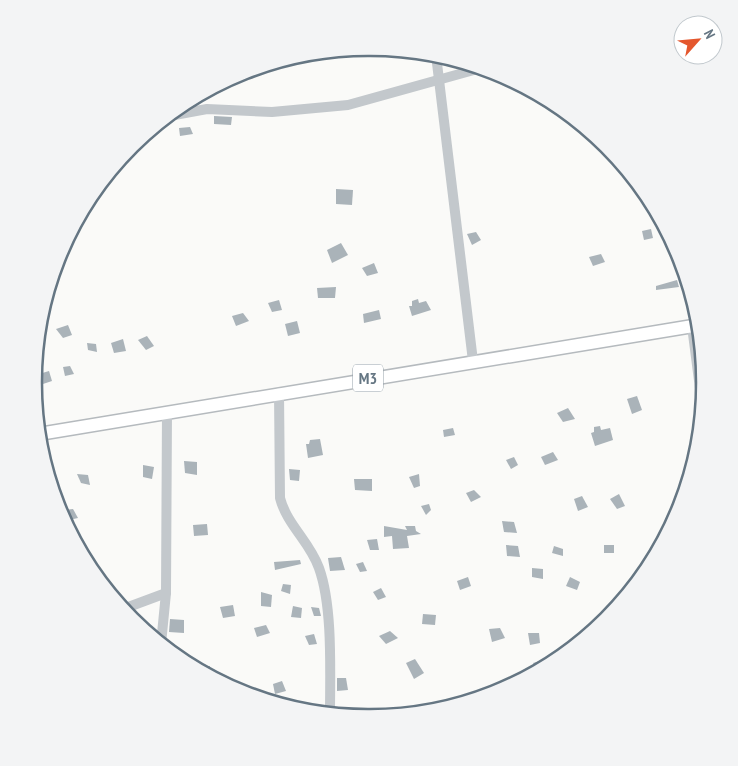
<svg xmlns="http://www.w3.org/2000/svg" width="738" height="766" font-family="'PT Sans Narrow',sans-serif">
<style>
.building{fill:#aab3b9}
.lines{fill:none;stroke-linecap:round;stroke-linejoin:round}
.major-casing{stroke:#b5babe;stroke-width:15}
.minor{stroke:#c3c8cc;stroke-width:10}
.major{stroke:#fff;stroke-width:12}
.labels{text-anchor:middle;stroke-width:5;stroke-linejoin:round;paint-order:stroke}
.shield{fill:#fff;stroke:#939fa8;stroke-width:1}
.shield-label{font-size:16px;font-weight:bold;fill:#657683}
.rim{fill:none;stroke:#657683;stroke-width:2.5}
</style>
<rect width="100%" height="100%" fill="#fafaf8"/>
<g class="building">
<polygon points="214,116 232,117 231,125 214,124"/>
<polygon points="190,127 193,134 180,136 179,128"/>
<polygon points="336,189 353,190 352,205 336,204"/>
<polygon points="651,229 653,238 644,240 642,231"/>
<polygon points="476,232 481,240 472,245 467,234"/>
<polygon points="341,243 348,255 332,263 327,250"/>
<polygon points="601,254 605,262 593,266 589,257"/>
<polygon points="374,263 378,273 367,276 362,268"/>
<polygon points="677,280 679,287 656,290 656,286"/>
<polygon points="336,287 335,298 318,298 317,288"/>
<polygon points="418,299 419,303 426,301 431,310 412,316 409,306 412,306 412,301"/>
<polygon points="279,300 282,310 272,312 268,303"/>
<polygon points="379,310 381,319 364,323 363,314"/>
<polygon points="243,313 249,321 236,326 232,316"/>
<polygon points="297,321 300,333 288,336 285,324"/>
<polygon points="68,325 72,335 63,338 56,329"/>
<polygon points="147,336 154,346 146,350 138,340"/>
<polygon points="123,339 126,351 114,353 111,343"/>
<polygon points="87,343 96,344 97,352 88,350"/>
<polygon points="70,366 74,374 65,376 63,367"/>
<polygon points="49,371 52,381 43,384 39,374"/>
<polygon points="637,396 642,410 632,414 627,399"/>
<polygon points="568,408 575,419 563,422 557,413"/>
<polygon points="600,426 601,430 610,428 613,440 595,446 591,433 594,432 594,427"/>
<polygon points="453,428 455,435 444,437 443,430"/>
<polygon points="320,439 323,455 308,458 306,444 309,444 310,440"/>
<polygon points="553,452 558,460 545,465 541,457"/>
<polygon points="514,457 518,465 511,469 506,460"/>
<polygon points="184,461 197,462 197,475 185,473"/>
<polygon points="143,465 154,467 152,479 143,477"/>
<polygon points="289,469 300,470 299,481 290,480"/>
<polygon points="77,474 88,475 90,485 81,483"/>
<polygon points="419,474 420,486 414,488 409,477"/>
<polygon points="354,479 372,479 372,491 355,490"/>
<polygon points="474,490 481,497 471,502 466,493"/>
<polygon points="619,494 625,506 617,509 610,499"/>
<polygon points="582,496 588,507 578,511 574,499"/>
<polygon points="429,504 431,510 426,515 421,506"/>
<polygon points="73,509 78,518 69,520 64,510"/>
<polygon points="502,521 514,522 517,533 504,532"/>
<polygon points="207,524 208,535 194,536 193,525"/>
<polygon points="384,526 407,530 405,526 415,526 416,531 421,534 407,536 409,548 393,549 392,536 384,537"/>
<polygon points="377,539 379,550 370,550 367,540"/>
<polygon points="506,545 518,546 520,557 507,556"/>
<rect x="604" y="545" width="10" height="8"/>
<polygon points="554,546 563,549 563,556 552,553"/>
<polygon points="341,557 345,570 330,571 328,558"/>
<polygon points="300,560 301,564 275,570 274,562"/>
<polygon points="363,562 367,571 360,572 356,564"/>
<polygon points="532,568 543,569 543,579 532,577"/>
<polygon points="468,577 471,586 460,590 457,581"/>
<polygon points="570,577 580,582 577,590 566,586"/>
<polygon points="283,584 291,585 290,594 281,591"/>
<polygon points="381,588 386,597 378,600 373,592"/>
<polygon points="261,592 272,595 271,607 261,606"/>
<polygon points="233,605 235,616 223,618 220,607"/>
<polygon points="293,606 302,608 301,618 291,617"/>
<polygon points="311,607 319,608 321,616 314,616"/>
<polygon points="423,614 436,615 435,625 422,624"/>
<polygon points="170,619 184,620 184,633 169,632"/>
<polygon points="266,625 270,633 257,637 254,628"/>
<polygon points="500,628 505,638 492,642 489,629"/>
<polygon points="390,631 398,638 386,644 379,636"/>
<polygon points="528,633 539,633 540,643 530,645"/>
<polygon points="314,634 317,644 309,645 305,636"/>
<polygon points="415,659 424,673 414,679 406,663"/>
<polygon points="543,660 546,667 537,672 533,663"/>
<polygon points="210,666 210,677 193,667"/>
<polygon points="337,678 346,678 348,690 337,691"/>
<polygon points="282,681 286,691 275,694 273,684"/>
</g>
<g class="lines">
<g class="major-casing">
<polyline id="major" points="39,434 699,325"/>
</g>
<g class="minor">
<polyline points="436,55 473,361"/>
<polyline points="169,116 207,109 272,112 348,105 481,68"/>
<polyline points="692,326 702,404"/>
<path d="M279 393 280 498C287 525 310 542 319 568 333 607 330 672 330 714"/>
<polyline points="123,609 166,593"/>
<polyline points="161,644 166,593 167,412"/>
</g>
<use href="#major" class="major"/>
</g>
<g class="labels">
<rect class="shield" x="353" y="364.5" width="30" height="27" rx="4"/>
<g class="shield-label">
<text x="368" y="384">M3</text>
</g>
</g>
<path d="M0 0H738V766H0ZM368 56H370A326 326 0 0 1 696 382V383A326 326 0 0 1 370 709H368A326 326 0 0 1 42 383V382A326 326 0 0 1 368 56Z" fill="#f3f4f5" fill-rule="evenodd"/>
<path class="rim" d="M368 56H370A326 326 0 0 1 696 382V383A326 326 0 0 1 370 709H368A326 326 0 0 1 42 383V382A326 326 0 0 1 368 56Z"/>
<g transform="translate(698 40) rotate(63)"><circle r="24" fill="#ffffff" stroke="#c1c8cd"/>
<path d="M0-4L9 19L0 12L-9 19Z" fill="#e4572e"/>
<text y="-8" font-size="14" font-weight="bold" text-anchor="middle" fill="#657683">N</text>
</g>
</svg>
